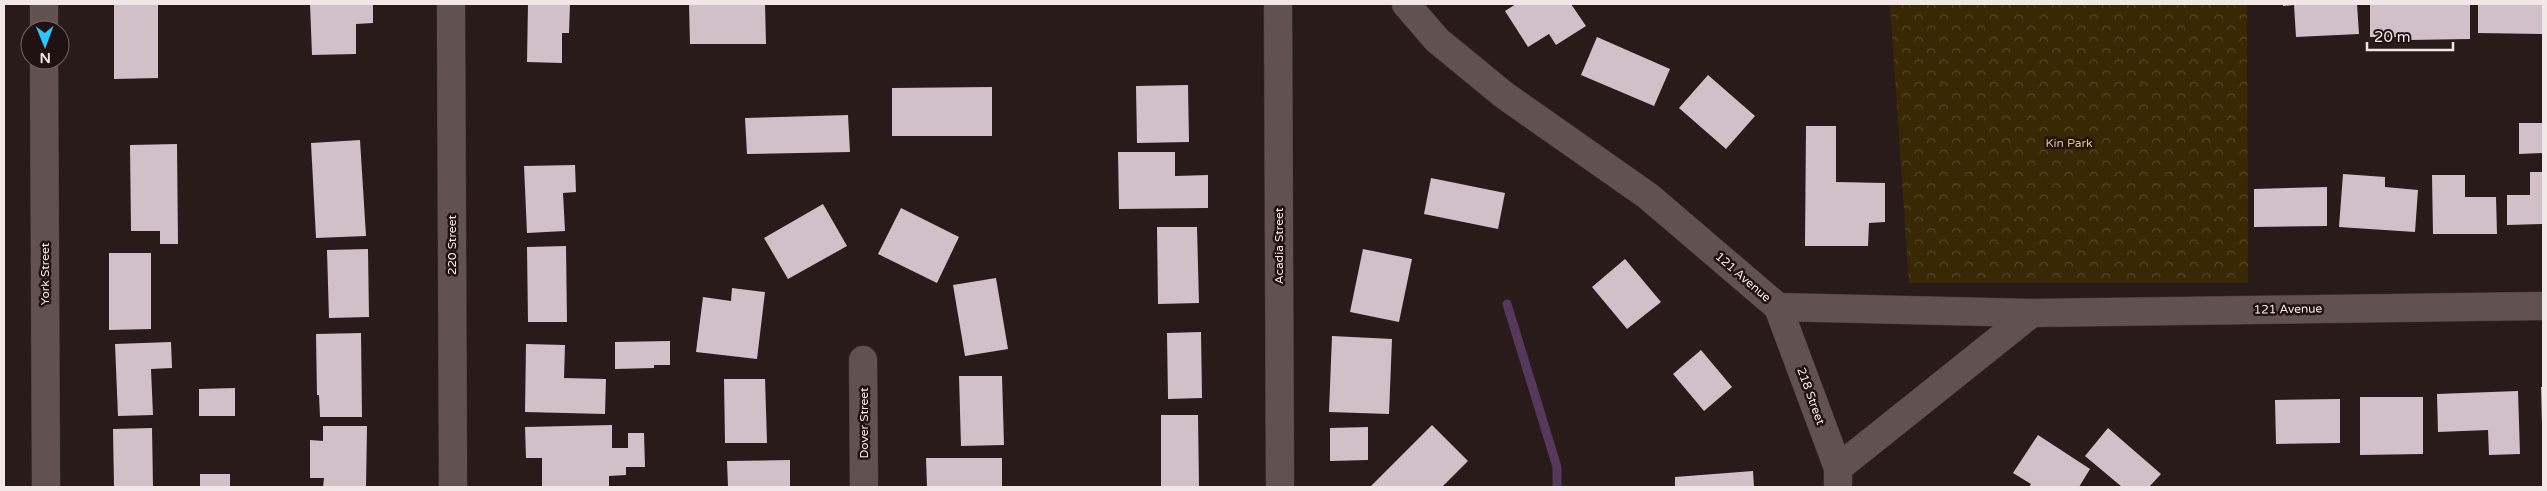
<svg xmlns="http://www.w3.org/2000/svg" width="2547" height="491" font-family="'Varela Round',sans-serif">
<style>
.park{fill:url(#park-crowns)}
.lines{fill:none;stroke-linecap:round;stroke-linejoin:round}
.stream{stroke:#56385d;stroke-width:9}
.building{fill:#d2c0c8}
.minor-casing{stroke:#423836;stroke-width:29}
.minor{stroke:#615150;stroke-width:28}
.labels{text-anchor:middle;stroke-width:5;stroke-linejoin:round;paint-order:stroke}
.park-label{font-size:12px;fill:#e6c077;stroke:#1f1211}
.street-label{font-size:12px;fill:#f1e7e6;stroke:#1f1211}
</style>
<defs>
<pattern id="park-crowns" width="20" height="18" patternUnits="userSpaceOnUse" patternTransform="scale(1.25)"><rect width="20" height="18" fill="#392804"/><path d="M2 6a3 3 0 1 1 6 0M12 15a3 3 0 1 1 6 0" fill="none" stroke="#564729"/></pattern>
</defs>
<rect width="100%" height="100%" fill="#281b1a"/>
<polygon class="park" points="1890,4 2247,4 2248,283 1909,283"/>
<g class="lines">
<polyline class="stream" points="1507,304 1557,467 1557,487"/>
</g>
<g class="building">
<polygon points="114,4 158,4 158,78 114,79"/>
<polygon points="310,4 373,4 373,23 356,24 356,54 312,55"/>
<polygon points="528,4 570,4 569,33 562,33 562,63 527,62"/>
<polygon points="689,4 765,4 766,44 690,44"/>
<polygon points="1516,4 1571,4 1586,26 1556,45 1549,34 1528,47 1505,11"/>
<polygon points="2283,4 2357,4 2359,34 2296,37 2294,5 2283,6"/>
<polygon points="2370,4 2470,4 2470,39 2410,40 2410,37 2370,37"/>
<polygon points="2478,4 2543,4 2543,34 2478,33"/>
<polygon points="1597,37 1670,69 1654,106 1581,75"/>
<polygon points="1708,75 1755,116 1726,149 1679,108"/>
<polygon points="1188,85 1189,142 1137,143 1136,86"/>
<polygon points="992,87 992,136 892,136 892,88"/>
<polygon points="848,115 850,152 747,154 745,118"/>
<polygon points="2519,123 2543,123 2543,153 2519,154"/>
<polygon points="1806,126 1836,126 1836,182 1885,183 1885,222 1869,223 1868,246 1805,246"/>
<polygon points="360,140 366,236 316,238 311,143"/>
<polygon points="177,144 178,244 160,244 160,231 131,231 130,145"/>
<polygon points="1118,152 1175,152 1175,176 1208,175 1208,208 1119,209"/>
<polygon points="575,165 576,192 563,193 565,231 527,233 524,166"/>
<polygon points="2530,172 2543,172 2543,224 2507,225 2507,195 2530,195"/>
<polygon points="2343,174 2385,177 2385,187 2418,190 2415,232 2339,227"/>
<polygon points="2432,175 2465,175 2465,197 2496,197 2497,234 2433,234"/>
<polygon points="1431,178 1505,193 1498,229 1424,214"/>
<polygon points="2327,187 2327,226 2254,227 2254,189"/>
<polygon points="823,204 847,246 788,279 764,238"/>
<polygon points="901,208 959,237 937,283 878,254"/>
<polygon points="1157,227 1197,227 1199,303 1158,304"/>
<polygon points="566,246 567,322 528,322 527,247"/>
<polygon points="368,249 369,317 329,318 327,250"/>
<polygon points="1363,249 1412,259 1399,322 1350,312"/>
<polygon points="109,253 151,253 151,329 109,330"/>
<polygon points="1625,259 1661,302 1627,329 1592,287"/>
<polygon points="996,278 1008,349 965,356 953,285"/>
<polygon points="732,288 765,292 757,359 696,352 703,297 731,301"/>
<polygon points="1201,332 1202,398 1168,399 1167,333"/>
<polygon points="361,333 362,417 320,417 319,395 317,395 316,334"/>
<polygon points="1332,336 1392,339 1389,414 1329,412"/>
<polygon points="670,341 670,365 654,365 654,368 615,369 615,342"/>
<polygon points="171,342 172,368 151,369 153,415 118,416 115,344"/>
<polygon points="526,344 565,345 564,378 606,379 605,414 525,412"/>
<polygon points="1701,350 1732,387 1704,411 1673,374"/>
<polygon points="959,376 1002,376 1004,445 961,446"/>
<polygon points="724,379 765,379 767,443 725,443"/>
<polygon points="2541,387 2543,387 2543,425 2542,425"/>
<polygon points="235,388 235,416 199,416 199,389"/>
<polygon points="2518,391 2520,454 2489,455 2488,430 2438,432 2437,394"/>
<polygon points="2360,397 2423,397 2423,454 2360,455"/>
<polygon points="2340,399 2340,443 2276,444 2275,400"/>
<polygon points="1161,415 1198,415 1199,487 1161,487"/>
<polygon points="612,425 612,448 628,448 628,433 644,433 645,467 626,467 626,475 609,476 609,487 542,487 542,458 526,458 525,427"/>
<polygon points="1432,425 1468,461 1442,487 1370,487"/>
<polygon points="323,426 367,426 366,487 323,487 324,478 310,478 310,440 323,441"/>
<polygon points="1368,427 1368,460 1330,461 1330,428"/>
<polygon points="152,428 153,487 114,487 113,429"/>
<polygon points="2108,428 2161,474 2149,487 2122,487 2085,456"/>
<polygon points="2038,435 2090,469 2079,487 2029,487 2031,484 2013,473"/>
<polygon points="926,458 1002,458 1002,487 927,487"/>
<polygon points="790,460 790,487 728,487 727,461"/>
<polygon points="1753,471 1754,487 1675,487 1675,477"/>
<rect x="200" y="474" width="30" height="13"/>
</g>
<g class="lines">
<g class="minor-casing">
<g id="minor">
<polyline points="451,4 453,487"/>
<polyline points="1278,4 1280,487"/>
<polyline points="1406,4 1437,40 1504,95 1648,196 1778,307 2032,313 2543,306"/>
<polyline points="44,30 44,4"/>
<polyline points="44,60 46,487"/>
<polyline points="1778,307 1838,468 1838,484"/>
<polyline points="863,360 864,487"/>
<polyline points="1838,468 2032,313"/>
</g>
</g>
<use href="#minor" class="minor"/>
</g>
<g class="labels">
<g class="park-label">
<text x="2069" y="147">Kin Park</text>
</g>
<g class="street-label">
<text transform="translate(452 245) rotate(-90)" y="4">220 Street</text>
<text transform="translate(1279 246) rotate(-90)" y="4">Acadia Street</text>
<text transform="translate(45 274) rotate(-90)" y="4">York Street</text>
<text transform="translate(1743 277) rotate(41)" y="4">121 Avenue</text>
<text transform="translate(2288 309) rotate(-1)" y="4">121 Avenue</text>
<text transform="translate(1811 396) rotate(70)" y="4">218 Street</text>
<text transform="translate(864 423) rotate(-90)" y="4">Dover Street</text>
</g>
</g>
<rect width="2547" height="491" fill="none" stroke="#f1e7e6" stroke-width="10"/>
<g transform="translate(45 45) rotate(179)"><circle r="24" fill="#1f1211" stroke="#736766"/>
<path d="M0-4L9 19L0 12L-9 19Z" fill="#28c8ff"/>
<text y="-8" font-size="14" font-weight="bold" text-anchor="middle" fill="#f1e7e6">N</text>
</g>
<path d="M2367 42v8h86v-8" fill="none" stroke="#f1e7e6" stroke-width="2.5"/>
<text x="2374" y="42" font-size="15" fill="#f1e7e6" stroke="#1f1211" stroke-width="4" paint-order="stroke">20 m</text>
</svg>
